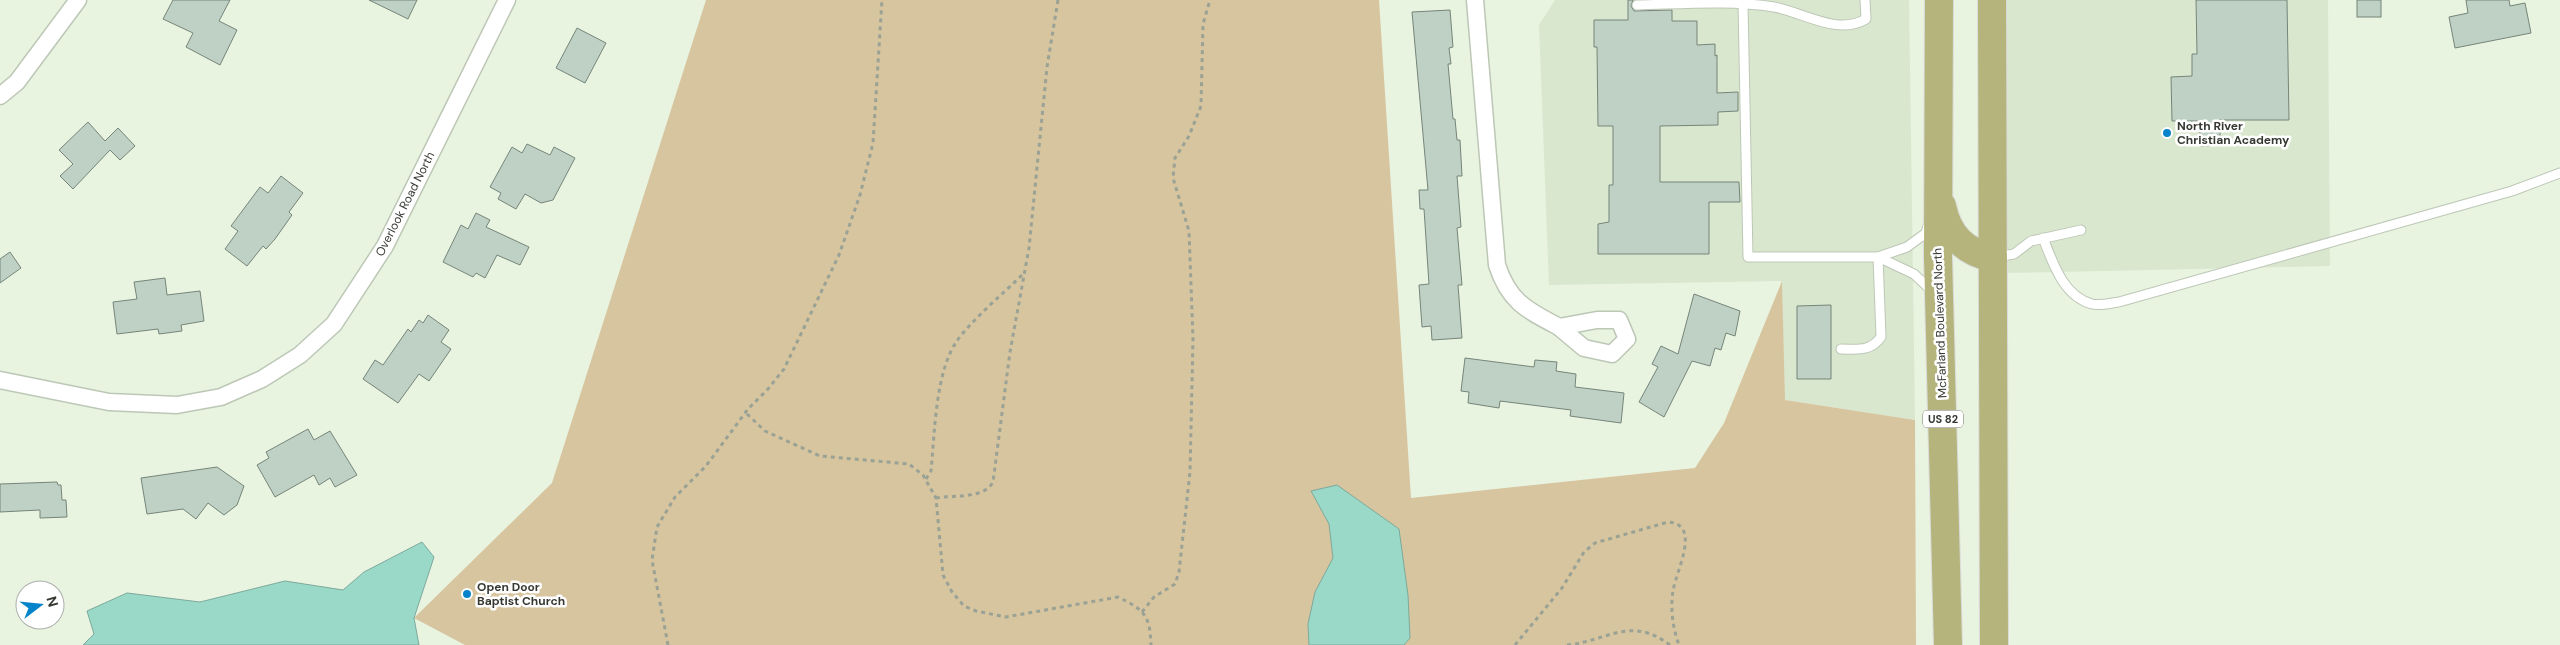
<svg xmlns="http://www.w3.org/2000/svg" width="2560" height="645" font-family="'DM Sans',sans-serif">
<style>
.built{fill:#dae7cf}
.green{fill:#d7c59f}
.water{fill:#9ad9c8;stroke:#7ca99b}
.building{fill:#bfd1c4;stroke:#758579}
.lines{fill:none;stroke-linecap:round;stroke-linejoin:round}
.service-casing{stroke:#bdc7b6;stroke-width:11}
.minor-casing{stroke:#bdc7b6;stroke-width:19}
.trunk-casing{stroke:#dbdbda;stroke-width:30}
.path{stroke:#9aa295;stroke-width:3;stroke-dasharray:4 4;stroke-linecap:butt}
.service{stroke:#fff;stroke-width:9}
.minor{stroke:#fff;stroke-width:16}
.trunk{stroke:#b4b47c;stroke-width:28}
.poi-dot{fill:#0583cb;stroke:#fff;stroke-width:2}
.labels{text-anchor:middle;stroke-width:5;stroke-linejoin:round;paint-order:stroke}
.shield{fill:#fff;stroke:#727470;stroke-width:1}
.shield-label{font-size:11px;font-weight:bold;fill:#353932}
.poi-label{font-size:12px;font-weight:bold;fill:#353932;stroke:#fff;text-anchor:start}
.street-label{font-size:12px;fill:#353932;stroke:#fff}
</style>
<rect width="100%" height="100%" fill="#e8f3e0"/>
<g class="built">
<polygon points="1555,0 1909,0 1915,420 1784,400 1782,281 1549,285 1539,25"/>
<polygon points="2005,0 2328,0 2330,266 2005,273"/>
</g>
<polygon class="green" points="706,0 1379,0 1411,498 1695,468 1724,423 1782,281 1785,400 1915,420 1916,645 465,645 414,618 552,483"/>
<g class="water">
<polygon points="1337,485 1399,529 1408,595 1410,638 1404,645 1309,645 1308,624 1315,592 1333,558 1329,524 1311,491"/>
<polygon points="422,542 434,557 414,618 419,645 83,645 94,634 87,611 127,593 200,602 285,581 343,590 364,572"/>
</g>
<g class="building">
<polygon points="173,0 230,0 219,21 237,30 220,65 186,47 193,33 163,19"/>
<polygon points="369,0 417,0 408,19"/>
<polygon points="1628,0 1633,0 1631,6 1634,11 1672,10 1672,21 1697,21 1697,45 1715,44 1715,56 1717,55 1717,93 1738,92 1738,111 1718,112 1718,125 1660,126 1660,182 1739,182 1740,202 1709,202 1709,254 1598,254 1598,224 1609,222 1609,185 1613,185 1613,126 1598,126 1597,47 1594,47 1594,20 1628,20"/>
<polygon points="2196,0 2287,0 2289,120 2220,120 2220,145 2200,146 2200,121 2172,121 2171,77 2192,76 2192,54 2197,54"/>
<rect x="2357" y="0" width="24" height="17"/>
<polygon points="2466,0 2509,0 2510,6 2525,3 2531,33 2455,48 2449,17 2468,13"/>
<polygon points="1450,10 1453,47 1449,48 1451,64 1448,64 1453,119 1455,119 1457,140 1460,140 1462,176 1457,176 1461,227 1457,228 1462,285 1458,285 1462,338 1432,340 1431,326 1422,327 1419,285 1429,284 1424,209 1420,209 1419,190 1428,190 1412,12"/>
<polygon points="577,28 606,43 585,83 556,68"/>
<polygon points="88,122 105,141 118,128 135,146 120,160 110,150 73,189 60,176 73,164 59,150"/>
<polygon points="527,144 550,155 554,147 575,158 553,200 541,203 525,194 516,209 498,199 501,193 490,187 512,147 522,153"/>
<polygon points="281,176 303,193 289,212 292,215 275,239 266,249 263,246 247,266 225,249 238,231 231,226 260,187 268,193"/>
<polygon points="476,213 490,220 486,227 529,247 520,265 497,255 485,278 476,273 473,277 443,262 461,225 468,229"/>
<polygon points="10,252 21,268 0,283 0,259"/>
<polygon points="165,278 167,295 200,291 204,321 181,325 182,331 159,334 158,329 117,334 113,302 137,299 134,282"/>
<polygon points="1694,294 1740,311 1735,336 1726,333 1721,350 1715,348 1710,366 1692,361 1664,417 1639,402 1658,367 1652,364 1661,346 1678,354"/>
<polygon points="1831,305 1831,379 1797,379 1797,306"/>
<polygon points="428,315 449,330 441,342 451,349 429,381 419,374 398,403 363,379 375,360 383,365 408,329 411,332 419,320 423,323"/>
<polygon points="1465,358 1534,367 1535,360 1557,362 1556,371 1576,374 1575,387 1624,393 1621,423 1570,416 1571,410 1500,401 1499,408 1468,403 1469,392 1461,391"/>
<polygon points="308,429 314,440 330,431 357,475 335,487 330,478 319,485 314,475 275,497 257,465 269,458 266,452"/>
<polygon points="217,467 244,486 237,505 224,515 208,503 196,519 183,509 147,514 141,478"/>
<polygon points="57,482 58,485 61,485 62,500 66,500 67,517 40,518 40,510 0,512 0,484"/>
</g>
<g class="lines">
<g class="service-casing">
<g id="service">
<polyline points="1743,4 1748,257 1878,257 1907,247 1926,233 1929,223"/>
<path d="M1637 5C1682 4 1730 0 1774 7 1803 12 1837 36 1866 19L1865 0"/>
<path d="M2043 238C2053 263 2063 296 2092 304 2100 306 2111 303 2119 302L2512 191 2560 173"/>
<polyline points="1878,257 1914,274 1932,291"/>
<polyline points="1996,257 2014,254 2031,241 2081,230"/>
<path d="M1841 349C1858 349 1870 352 1881 337L1878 257"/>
</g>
</g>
<g class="minor-casing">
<g id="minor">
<path d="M1475 0 1497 265C1509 302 1527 310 1559 327"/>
<polyline points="0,96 17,82 78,0"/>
<polygon points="1597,320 1619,320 1627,339 1612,354 1584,348 1559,327"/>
<polyline points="0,380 109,402 177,405 221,397 262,379 300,355 334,324 385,246 507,0"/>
</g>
</g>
<g class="trunk-casing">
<g id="trunk">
<polyline points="1939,0 1938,256 1948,645"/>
<polyline points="1992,0 1994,645"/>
<path d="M1942 206C1948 235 1964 252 1993 258"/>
</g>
</g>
<g class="path">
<path d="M747 414 765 431 820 456 909 464 923 475 936 498 943 575 952 592 964 606 976 611 1006 617 1118 597C1145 610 1150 616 1151 645"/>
<path d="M926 479 931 471C935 432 935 369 959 338 978 314 1003 294 1024 273"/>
<path d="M936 498C954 495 984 499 993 482L1010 352 1029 248 1047 67 1058 0"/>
<polyline points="1142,612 1154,597 1175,584 1179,572 1190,472 1193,339 1189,231 1173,178 1175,158 1189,136 1201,106 1203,24 1210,0"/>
<polyline points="668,645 652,560 657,527 675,497 706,466 748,409 768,389 784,369 839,255 860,195 873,143 882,0"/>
<path d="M1515 645 1562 588 1584 552 1595 543 1668 522C1702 524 1676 571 1673 591 1670 608 1673 629 1679 645"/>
<path d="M1567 645C1608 641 1630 615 1670 645"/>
</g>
<use href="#service" class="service"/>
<use href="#minor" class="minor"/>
<use href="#trunk" class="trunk"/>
</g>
<g class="poi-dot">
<circle cx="2167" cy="133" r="5"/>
<circle cx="467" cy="594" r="5"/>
</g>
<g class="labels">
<rect class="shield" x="1923" y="410.5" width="40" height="17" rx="4"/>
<g class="shield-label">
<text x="1943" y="423">US 82</text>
</g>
<g class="poi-label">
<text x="2177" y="130">North River<tspan x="2177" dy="14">Christian Academy</tspan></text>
<text x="477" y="591">Open Door<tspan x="477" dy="14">Baptist Church</tspan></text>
</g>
<g class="street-label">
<text transform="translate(405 204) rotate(-63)" y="4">Overlook Road North</text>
<text transform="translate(1940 323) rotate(-92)" y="4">McFarland Boulevard North</text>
</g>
</g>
<g transform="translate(40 605) rotate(74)"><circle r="24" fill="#ffffff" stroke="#aeb0ad"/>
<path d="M0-4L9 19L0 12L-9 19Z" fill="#0583cb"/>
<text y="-8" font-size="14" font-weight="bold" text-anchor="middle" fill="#353932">N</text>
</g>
</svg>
